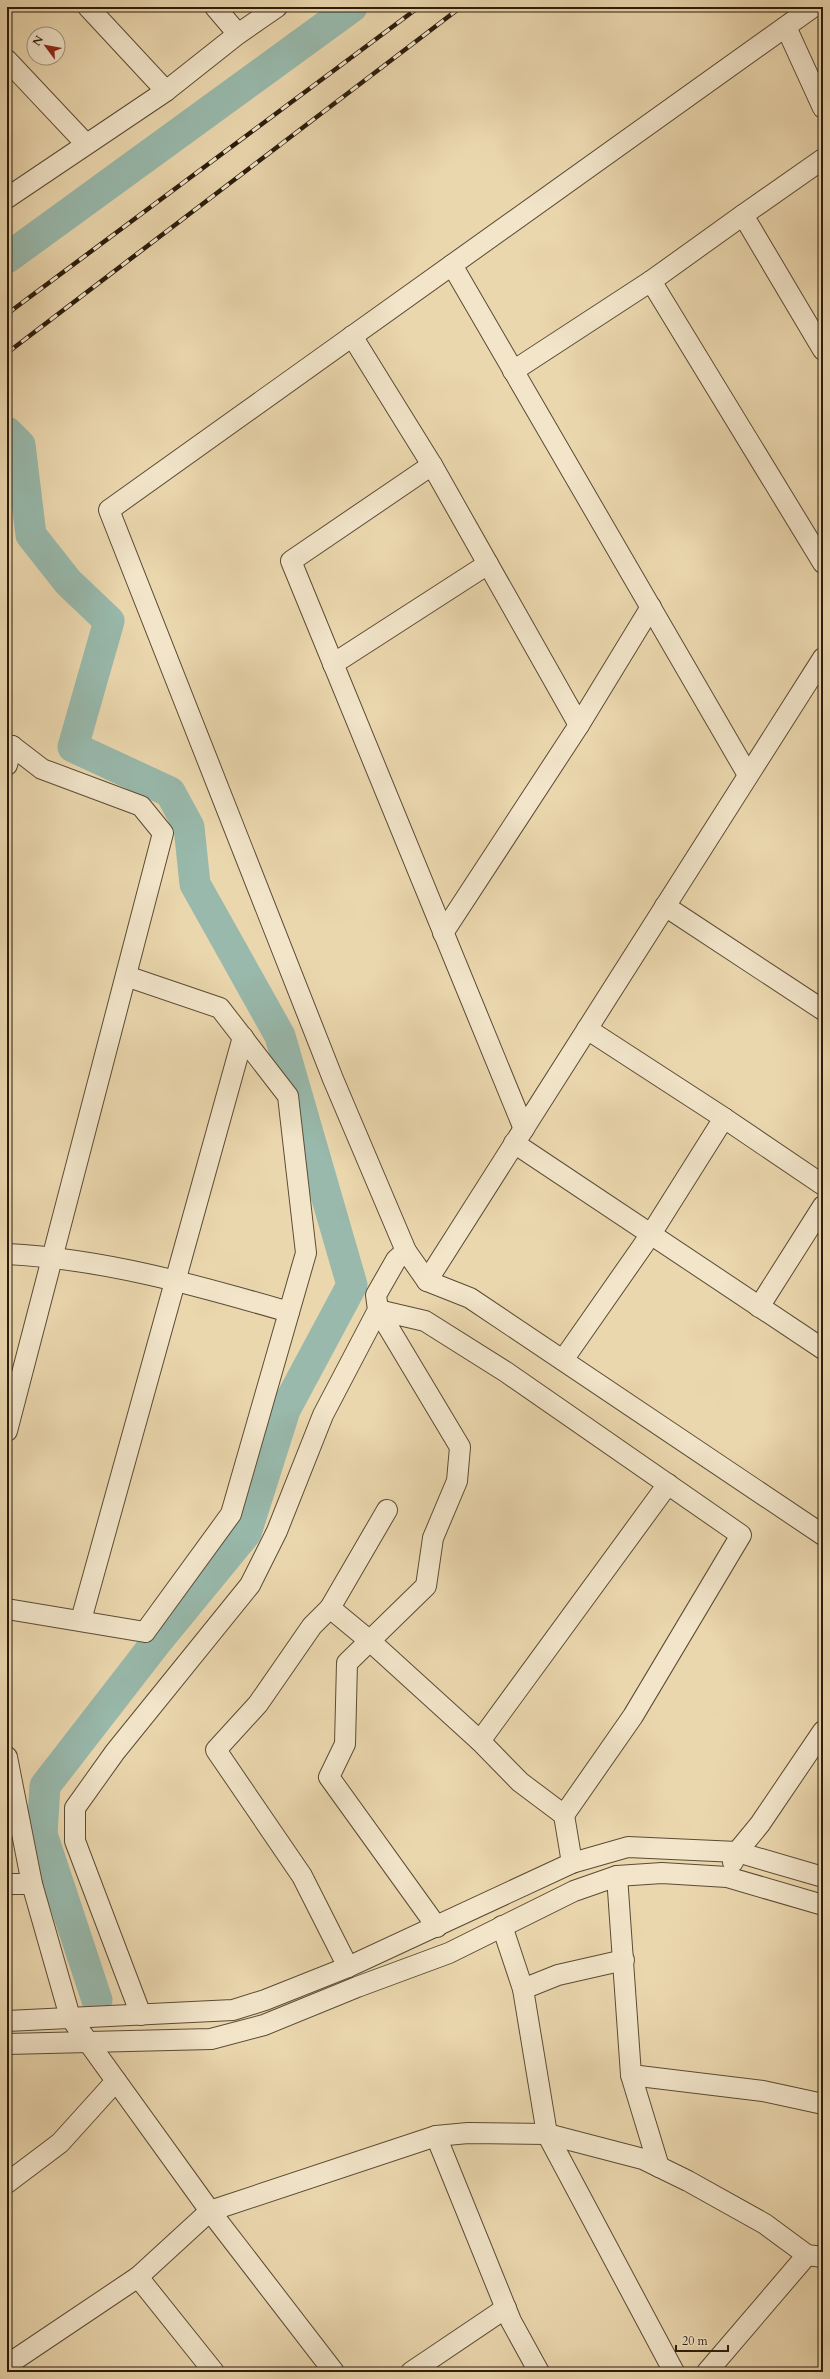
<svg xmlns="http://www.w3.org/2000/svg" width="830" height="2379" font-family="Cardo,serif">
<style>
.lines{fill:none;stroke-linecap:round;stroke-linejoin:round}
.river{stroke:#98b9ac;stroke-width:31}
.minor-casing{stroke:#5b4b34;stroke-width:22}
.minor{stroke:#f2e5ca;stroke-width:20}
.rail-casing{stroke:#2b1c0c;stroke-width:4.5}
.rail{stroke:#f2e5ca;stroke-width:3;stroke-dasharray:9;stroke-linecap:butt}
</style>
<rect width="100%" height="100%" fill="#ebd7ae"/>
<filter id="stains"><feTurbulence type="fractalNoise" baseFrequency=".005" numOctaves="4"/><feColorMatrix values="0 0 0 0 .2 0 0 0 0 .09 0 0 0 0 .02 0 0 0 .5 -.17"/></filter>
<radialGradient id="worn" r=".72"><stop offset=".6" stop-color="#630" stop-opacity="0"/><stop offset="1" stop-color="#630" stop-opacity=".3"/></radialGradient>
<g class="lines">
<g class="river">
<polyline points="7,258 352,7"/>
<polyline points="7,432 20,445 31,535 68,582 109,621 73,747 170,792 189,827 195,884 280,1036 352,1285 285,1410 246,1533 155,1644 45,1786 42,1834 97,2000"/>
</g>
<g class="minor-casing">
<g id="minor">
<polyline points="88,7 166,91"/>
<polyline points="215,7 238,34"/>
<polyline points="813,7 109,510 333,1079 406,1251 427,1281 470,1298 823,1535"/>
<polyline points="786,27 823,108"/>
<polyline points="7,60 86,144"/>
<polyline points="7,198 166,91 238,34 277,7"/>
<polyline points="743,215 823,159"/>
<polyline points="452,265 748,775"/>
<polyline points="651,281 743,215 823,350"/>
<polyline points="352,336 432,465"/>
<polyline points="513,371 651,281 823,563"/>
<polyline points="333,664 488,564"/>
<polyline points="7,765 12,746"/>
<polyline points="665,906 823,1010"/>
<polyline points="443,933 579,725"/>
<polyline points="724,1118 823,1185"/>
<polyline points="524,1129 291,561 432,465 579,725 651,607"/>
<polyline points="514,1143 823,1349"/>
<path d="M7 1254C104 1259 196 1285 289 1312"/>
<polyline points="427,1281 823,658"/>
<polyline points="759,1307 823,1206"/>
<polyline points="563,1360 651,1234 724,1118 587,1029"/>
<polyline points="7,1431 163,833 141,806 42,769 12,746"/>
<polyline points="330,1608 387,1510"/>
<polyline points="7,1609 145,1632 231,1514 306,1253 288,1096 220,1008 126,976"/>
<polyline points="81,1620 243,1037"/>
<polyline points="480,1741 668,1484"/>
<polyline points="7,1757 32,1884 70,2017 210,2211 334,2372"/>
<polyline points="733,1862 737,1852 760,1824 823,1731"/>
<polyline points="617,1876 631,2075 659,2167"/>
<polyline points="7,1884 32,1884"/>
<polyline points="502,1926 523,1989 547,2134 674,2372"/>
<polyline points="437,1927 329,1777 345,1744 347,1663 426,1586 433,1538 457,1481 460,1447 378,1310 425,1321 506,1372 741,1535 633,1716 564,1815 572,1863"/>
<polyline points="348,1967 302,1876 216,1750 258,1704 312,1626 330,1608 370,1641 480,1741 520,1782 564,1815"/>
<polyline points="523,1989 558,1975 624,1960"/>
<polyline points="141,2015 75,1841 75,1808 115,1752 250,1585 277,1531 323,1415 378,1310 376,1295 396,1260 406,1251"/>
<polyline points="7,2021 233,2010 265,2000 348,1967 572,1863 628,1847 737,1852 823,1877"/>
<polyline points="7,2044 211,2039 264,2025 357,1987 449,1953 574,1891 617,1876 662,1873 727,1877 823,1905"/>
<polyline points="631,2075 763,2091 823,2104"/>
<polyline points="436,2136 468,2133 547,2134 643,2159 688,2181 765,2224 807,2255 823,2257"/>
<polyline points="7,2183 60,2143 116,2081"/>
<polyline points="138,2277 214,2372"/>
<polyline points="7,2365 138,2277 210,2211 436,2136 511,2321 539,2372"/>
<polyline points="411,2372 506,2308"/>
<polyline points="707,2372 807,2255"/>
</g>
</g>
<use href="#minor" class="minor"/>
<g class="rail-casing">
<g id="rail">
<polyline points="7,314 419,7"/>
<polyline points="7,353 461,7"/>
</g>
</g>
<use href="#rail" class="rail"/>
</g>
<rect width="830" height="2379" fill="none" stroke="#ebd7ae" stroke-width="24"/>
<rect x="8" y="8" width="814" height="2363" fill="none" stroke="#2b1c0c" stroke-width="2"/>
<rect x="12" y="12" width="806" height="2355" fill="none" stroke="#2b1c0c"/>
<g transform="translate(46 46) rotate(302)"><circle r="19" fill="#f2e5ca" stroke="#a2957e"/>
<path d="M0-3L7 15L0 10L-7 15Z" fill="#8f2418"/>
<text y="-6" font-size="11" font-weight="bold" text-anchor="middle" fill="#2b1c0c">N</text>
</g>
<path d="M676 2345v6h52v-6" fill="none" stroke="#2b1c0c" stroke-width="2"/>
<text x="682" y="2345" font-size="12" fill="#2b1c0c" stroke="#f2e5ca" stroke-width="3" paint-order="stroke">20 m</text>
<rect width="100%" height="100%" filter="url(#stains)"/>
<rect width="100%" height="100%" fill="url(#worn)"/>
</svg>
